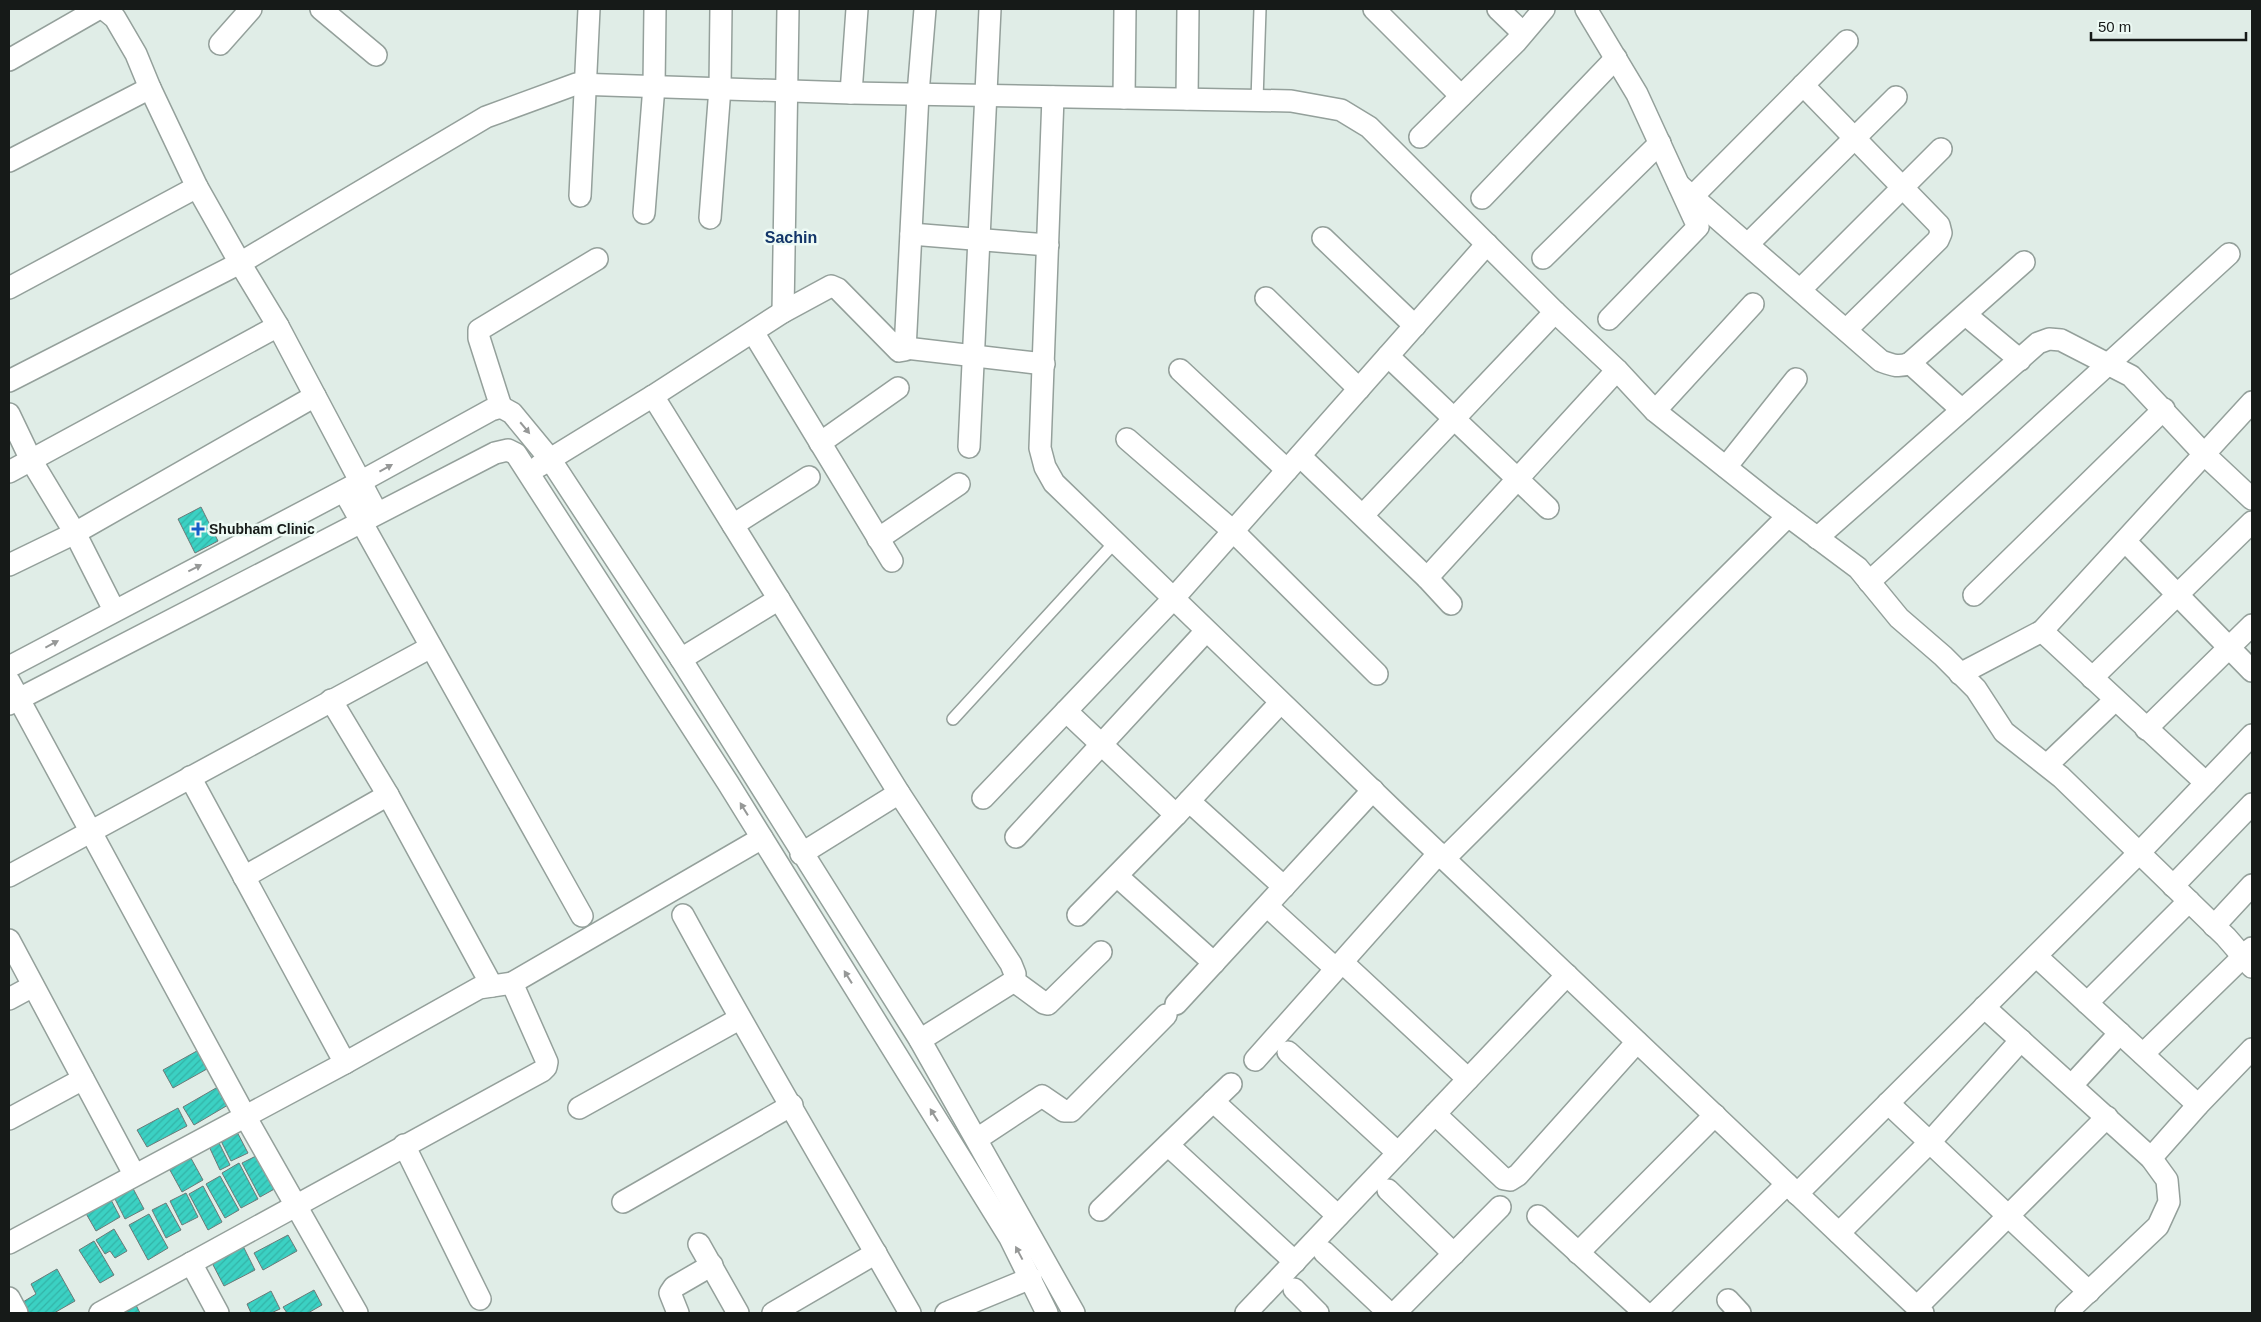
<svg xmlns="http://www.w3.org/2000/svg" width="2261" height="1322" font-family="Arial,sans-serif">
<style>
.building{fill:url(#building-hatch);stroke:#6c7977}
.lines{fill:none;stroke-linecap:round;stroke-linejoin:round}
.service-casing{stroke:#94a09b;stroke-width:14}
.minor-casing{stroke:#94a09b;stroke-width:24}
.service{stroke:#fff;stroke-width:11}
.minor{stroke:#fff;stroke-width:21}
.oneway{fill:#969897}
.poi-dot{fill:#155dc8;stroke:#edfaf4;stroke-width:2}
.labels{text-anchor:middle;stroke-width:5;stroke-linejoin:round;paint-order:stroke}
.poi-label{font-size:14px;font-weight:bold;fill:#161a18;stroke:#edfaf4;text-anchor:start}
.quarter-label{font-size:16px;font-weight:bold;fill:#133569;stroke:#edfaf4}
</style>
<defs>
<pattern id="building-hatch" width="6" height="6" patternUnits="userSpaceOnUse" patternTransform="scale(1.25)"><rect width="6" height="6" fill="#3bd1c3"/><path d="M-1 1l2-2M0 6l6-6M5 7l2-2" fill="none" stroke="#33b3a7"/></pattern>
</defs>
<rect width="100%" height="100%" fill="#e0ede7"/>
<g class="building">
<polygon points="201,507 218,541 195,553 178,519"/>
<polygon points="204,1047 214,1065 173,1088 163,1070"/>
<polygon points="223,1084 233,1102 194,1125 183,1107"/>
<polygon points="178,1108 187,1126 147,1147 137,1130"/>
<polygon points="235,1128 248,1153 231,1161 219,1137"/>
<polygon points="215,1135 230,1165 220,1170 206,1140"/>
<polygon points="187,1151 203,1180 182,1192 166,1163"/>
<polygon points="260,1154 278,1187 260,1197 242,1163"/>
<polygon points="239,1163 258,1199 241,1208 222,1173"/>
<polygon points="220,1176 239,1210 225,1218 206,1184"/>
<polygon points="129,1181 144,1209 125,1219 111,1191"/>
<polygon points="203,1186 222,1222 208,1230 189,1194"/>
<polygon points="186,1193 198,1217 182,1225 170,1201"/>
<polygon points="109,1196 120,1217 96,1231 84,1210"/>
<polygon points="166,1203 181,1230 166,1238 152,1210"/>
<polygon points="149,1214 168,1248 148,1260 129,1225"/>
<polygon points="114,1229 127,1251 115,1258 110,1251 105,1254 96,1240"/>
<polygon points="288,1235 297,1251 263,1270 254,1253"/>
<polygon points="94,1241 114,1275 100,1283 79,1250"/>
<polygon points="241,1242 255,1270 224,1286 210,1259"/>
<polygon points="57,1269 75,1301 54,1313 29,1313 23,1302 36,1294 31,1284"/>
<polygon points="314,1290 322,1305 308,1313 287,1313 283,1307"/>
<polygon points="271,1291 280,1309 271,1313 251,1313 247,1304"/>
<polygon points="135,1303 140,1313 116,1313"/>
</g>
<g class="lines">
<g class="service-casing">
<g id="service">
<polyline points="1257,100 1260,9"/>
<polyline points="953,719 1116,541"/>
</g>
</g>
<g class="minor-casing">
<g id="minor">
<polyline points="104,9 115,18 136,54 150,88 197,187 240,263 278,326 377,513"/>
<polyline points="321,9 376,55"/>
<polyline points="1374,9 1461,96"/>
<polyline points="1498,9 1523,33"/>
<polyline points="1586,9 1637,94 1698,227 1609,319"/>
<polyline points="220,44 251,9"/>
<polyline points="9,60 98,9"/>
<polyline points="1803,85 1939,225 1941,233 1938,240 1846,330"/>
<polyline points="851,93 857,9"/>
<polyline points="1053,97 1040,448 1045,467 1054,483 1396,813 1923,1313"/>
<polyline points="1124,98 1125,9"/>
<polyline points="1187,99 1188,9"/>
<polyline points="1420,137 1516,42 1544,9"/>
<polyline points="9,161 150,88"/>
<path d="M1679 185 1881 361C1892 365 1899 368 1910 363L2024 262"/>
<polyline points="580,196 589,9"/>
<polyline points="1692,197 1847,41"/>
<polyline points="1482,198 1616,58"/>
<polyline points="644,213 654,86 655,9"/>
<polyline points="710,218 720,88 721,9"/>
<polyline points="911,234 1048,245"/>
<polyline points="1323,238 1415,326"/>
<polyline points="1748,244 1896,97"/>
<polyline points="1543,258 1660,143"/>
<polyline points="9,288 197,187"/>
<polyline points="1801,289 1941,149"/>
<polyline points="1266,298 1359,389"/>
<polyline points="783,312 788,9"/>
<polyline points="1966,315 2020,360"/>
<polyline points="753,332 892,561"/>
<polyline points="906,348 1044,364"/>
<polyline points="1388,356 1548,508"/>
<polyline points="1910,363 1962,410"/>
<polyline points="1180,370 1287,470"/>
<polyline points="9,381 240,263 486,117 576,84 851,93 1291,101 1341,110 1369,127 1555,312 1617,370 1655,411 1772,504 1858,568 1899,618 1943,656 1976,689 2004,732 2061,777 2226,937 2252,967"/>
<polyline points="653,396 899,793 1011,964 1015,974 1014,981 920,1040"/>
<polyline points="501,407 479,338 479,330 597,259"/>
<polyline points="1655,411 1753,304"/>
<polyline points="9,414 31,460 75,533 114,610"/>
<polyline points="1127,439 1233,531 1377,674"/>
<polyline points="820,443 898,388"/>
<polyline points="969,447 990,9"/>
<polyline points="1300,456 1427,578 1451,604"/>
<polyline points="539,466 653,396 783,312 831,286 838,289 899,351 905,350 918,94 925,9"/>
<polyline points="1726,467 1796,379"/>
<polyline points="9,472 278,326"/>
<polyline points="344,491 582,916"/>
<polyline points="1363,515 1555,312"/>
<polyline points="733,525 809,477"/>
<polyline points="1817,538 2038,343 2049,339 2061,340 2131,376 2204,454 2252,499"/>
<polyline points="878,539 959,484"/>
<polyline points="2125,541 2252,671"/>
<polyline points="9,565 75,533 315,396"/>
<polyline points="1427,578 1617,370"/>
<polyline points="1869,582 2229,254"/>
<polyline points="1974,595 2164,409"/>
<polyline points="2042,631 2206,783"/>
<polyline points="681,659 779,599"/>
<polyline points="9,667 360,482 491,410 501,407 512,413 550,459 681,659 920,1040 1074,1313"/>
<polyline points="1960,674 2042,631 2252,402"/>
<polyline points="2092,678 2252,522"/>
<polyline points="9,681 245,1116 357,1313"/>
<polyline points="331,700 388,795 492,986"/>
<polyline points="9,704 495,453 508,450 516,454 728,783 1010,1238 1047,1313"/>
<polyline points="1066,711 1176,815"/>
<polyline points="2146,729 2252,625"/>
<polyline points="2047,765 2115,700"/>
<polyline points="190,777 345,1063"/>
<polyline points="983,798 1173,599 1487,244"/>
<polyline points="1189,801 1284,887"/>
<polyline points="1016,837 1206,631"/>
<polyline points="801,854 899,793"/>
<polyline points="1444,859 1788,516"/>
<polyline points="9,876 431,647"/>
<polyline points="1117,876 1214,963"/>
<polyline points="244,877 388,795"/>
<polyline points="2173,886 2252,804"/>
<polyline points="1267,906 1336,969"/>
<path d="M683 915C756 1049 834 1180 910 1313"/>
<polyline points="1078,915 1176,815 1280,703"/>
<polyline points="2214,926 2252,885"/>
<polyline points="9,940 134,1174"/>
<polyline points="2036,956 2198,1105"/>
<polyline points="1342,962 1468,1079"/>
<polyline points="1014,981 1044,1003 1048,1004 1101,952"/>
<polyline points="9,999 33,986"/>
<polyline points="2087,1003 2189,901"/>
<polyline points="1176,1004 1373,790"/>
<polyline points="1984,1007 2151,1158 2167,1180 2169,1202 2158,1226 2066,1313"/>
<polyline points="1288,1052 1398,1153"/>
<polyline points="2143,1054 2252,948"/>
<polyline points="1255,1060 1439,853"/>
<polyline points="2072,1085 2120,1033"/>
<polyline points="1213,1101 1338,1216"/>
<polyline points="1888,1103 2089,1292"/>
<polyline points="579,1108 739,1019"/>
<polyline points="1435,1114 1504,1179 1510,1180 1518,1175 1637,1042"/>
<polyline points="9,1119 83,1079"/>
<polyline points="977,1139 1042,1096 1064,1111 1071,1111 1166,1015"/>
<polyline points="404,1145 480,1299"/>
<polyline points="1168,1145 1295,1262"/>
<polyline points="2151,1158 2198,1105 2252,1049"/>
<polyline points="1388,1190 1454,1254"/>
<polyline points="1797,1194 2139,853 2252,735"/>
<polyline points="623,1202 792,1105"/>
<polyline points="1100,1210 1231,1084"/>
<polyline points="1538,1216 1645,1313"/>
<polyline points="1839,1233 1930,1142 2021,1040"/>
<polyline points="9,1243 345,1063 479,988 512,983 762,838"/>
<polyline points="699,1244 738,1313"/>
<polyline points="1324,1252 1389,1313"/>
<polyline points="1578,1253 1715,1115"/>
<polyline points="191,1263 218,1313"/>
<polyline points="1294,1289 1318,1313"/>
<polyline points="9,1298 17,1313"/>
<polyline points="1728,1300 1740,1313"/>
<polyline points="1917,1307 2107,1117"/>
<polyline points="100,1313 542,1071 546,1067 547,1062 512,983"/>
<polyline points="678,1313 670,1293 674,1287 712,1265"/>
<polyline points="773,1313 876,1253"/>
<polyline points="946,1313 1031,1278"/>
<polyline points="1246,1313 1567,975"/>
<polyline points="1395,1313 1500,1207"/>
<polyline points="1655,1313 1787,1184"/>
</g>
</g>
<use href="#service" class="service"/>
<use href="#minor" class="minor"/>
</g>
<defs><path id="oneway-solid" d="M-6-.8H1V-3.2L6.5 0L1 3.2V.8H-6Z" transform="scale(1.25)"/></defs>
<g class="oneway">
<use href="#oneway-solid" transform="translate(525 428) rotate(50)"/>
<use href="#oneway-solid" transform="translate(386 468) rotate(-29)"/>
<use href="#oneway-solid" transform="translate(195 568) rotate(-27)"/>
<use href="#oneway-solid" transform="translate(52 644) rotate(-28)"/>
<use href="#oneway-solid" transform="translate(744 809) rotate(-122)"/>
<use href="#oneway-solid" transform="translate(848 977) rotate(-122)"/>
<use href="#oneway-solid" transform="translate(934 1115) rotate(-122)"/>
<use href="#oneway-solid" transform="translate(1019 1253) rotate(-118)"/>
</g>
<path class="poi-dot" d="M195.5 521.5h5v5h5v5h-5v5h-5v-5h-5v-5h5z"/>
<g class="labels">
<g class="poi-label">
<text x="209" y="534">Shubham Clinic</text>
</g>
<g class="quarter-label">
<text x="791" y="243">Sachin</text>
</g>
</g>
<rect width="2261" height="1322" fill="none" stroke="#161a18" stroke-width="20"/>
<path d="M2091 32v8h155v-8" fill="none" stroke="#161a18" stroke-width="2.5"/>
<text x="2098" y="32" font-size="15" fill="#161a18" stroke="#edfaf4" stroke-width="4" paint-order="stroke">50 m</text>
</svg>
